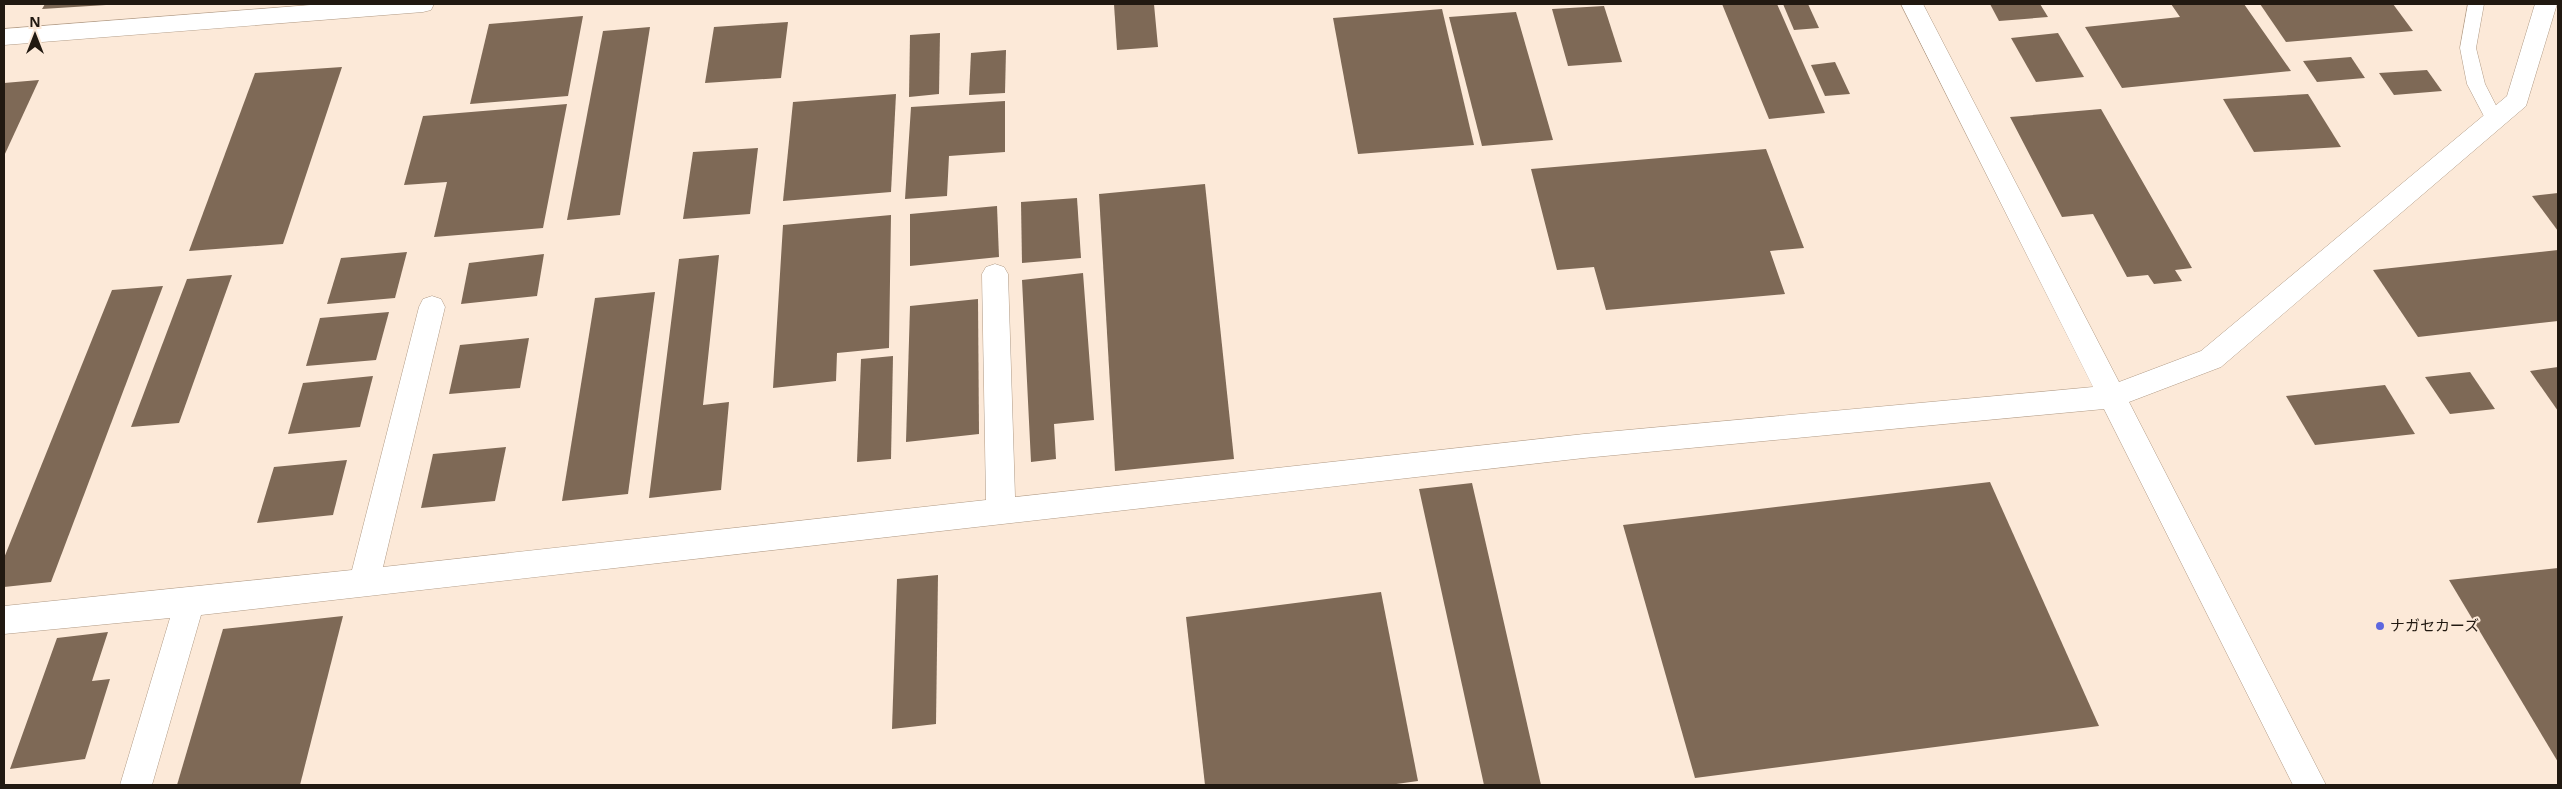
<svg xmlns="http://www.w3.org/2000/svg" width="2562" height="789" font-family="'Open Sans','Noto Sans JP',sans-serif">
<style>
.building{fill:#7e6956}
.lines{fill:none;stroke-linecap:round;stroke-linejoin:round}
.lane-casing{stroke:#b19b86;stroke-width:1}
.street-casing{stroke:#b19b86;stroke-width:1}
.lane{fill:#fff;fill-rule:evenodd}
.street{fill:#fff;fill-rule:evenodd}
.poi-dot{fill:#5d67df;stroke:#fce9d8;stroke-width:2}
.labels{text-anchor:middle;stroke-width:4;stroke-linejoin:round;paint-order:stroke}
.poi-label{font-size:15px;fill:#211911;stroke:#fce9d8;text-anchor:start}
</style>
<rect width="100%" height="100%" fill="#fce9d8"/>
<g class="building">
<polygon points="45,4 106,4 106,5 42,9"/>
<polygon points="1114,4 1154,4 1158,47 1117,50"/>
<polygon points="1722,4 1777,4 1825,113 1769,119"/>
<polygon points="1783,4 1808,4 1819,28 1794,30"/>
<polygon points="1990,4 2040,4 2048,17 1999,21"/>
<polygon points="2171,4 2244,4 2291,71 2122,88 2085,27 2180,17"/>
<polygon points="2260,4 2393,4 2413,31 2286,42"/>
<polygon points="1604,6 1622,62 1568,66 1552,9"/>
<polygon points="1442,9 1474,145 1358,154 1333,18"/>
<polygon points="1516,12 1553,140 1482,146 1449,17"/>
<polygon points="583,16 568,96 470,104 489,24"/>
<polygon points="788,22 781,78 705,83 714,27"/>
<polygon points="650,27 620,215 567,220 603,31"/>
<polygon points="940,33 939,94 909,97 910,35"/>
<polygon points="2058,33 2084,77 2036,82 2011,38"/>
<polygon points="1006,50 1005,93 969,95 971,53"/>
<polygon points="2351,57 2365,78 2317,82 2303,61"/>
<polygon points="1835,62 1850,94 1825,96 1811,65"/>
<polygon points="342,67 283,244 189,251 255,73"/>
<polygon points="2427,70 2442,91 2394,95 2379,73"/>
<polygon points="39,80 4,156 4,83"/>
<polygon points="896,94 891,192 783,201 793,102"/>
<polygon points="2308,94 2341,147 2254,152 2223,99"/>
<polygon points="1005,101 1005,152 949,156 947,196 905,199 911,107"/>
<polygon points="567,104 543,228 434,237 447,182 404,185 423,116"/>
<polygon points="2101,109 2192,268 2175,270 2182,281 2154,284 2148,275 2127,277 2093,214 2062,217 2010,117"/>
<polygon points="758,148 750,214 683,219 693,152"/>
<polygon points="1766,149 1804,248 1770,251 1785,294 1606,310 1594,267 1557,270 1531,169"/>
<polygon points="1205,184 1234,459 1115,471 1099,194"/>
<polygon points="2558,193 2558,231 2532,196"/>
<polygon points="1077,198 1081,258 1022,263 1021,202"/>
<polygon points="997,206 999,257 910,266 910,214"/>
<polygon points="891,215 889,348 837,353 836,381 773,388 783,225"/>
<polygon points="2558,250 2558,321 2418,337 2373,270"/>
<polygon points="407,252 395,298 327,304 341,258"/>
<polygon points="544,254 537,296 461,304 469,263"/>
<polygon points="719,255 703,405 729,402 721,490 649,498 679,259"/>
<polygon points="1083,273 1094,420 1054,424 1056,459 1031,462 1022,280"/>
<polygon points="232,275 179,423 131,427 187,279"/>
<polygon points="163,286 51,582 4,587 4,558 112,290"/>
<polygon points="655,292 628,494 562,501 595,298"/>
<polygon points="978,299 979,434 906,442 910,306"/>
<polygon points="389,312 376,360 306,366 320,318"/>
<polygon points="529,338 520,388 449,394 460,345"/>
<polygon points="893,356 891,459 857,462 861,359"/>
<polygon points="2558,367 2558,411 2530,371"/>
<polygon points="2470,372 2495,409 2450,414 2425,377"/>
<polygon points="373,376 360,427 288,434 303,383"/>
<polygon points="2385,385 2415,434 2315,445 2286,396"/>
<polygon points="506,447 495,501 421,508 433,454"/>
<polygon points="347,460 333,515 257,523 274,467"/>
<polygon points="1990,482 2099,726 1695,778 1623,525"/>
<polygon points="1472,483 1541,785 1484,785 1419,489"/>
<polygon points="2558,568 2558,762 2449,580"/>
<polygon points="938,575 936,724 892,729 897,579"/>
<polygon points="1381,592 1418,781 1389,785 1205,785 1186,617"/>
<polygon points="343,616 300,785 177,785 223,629"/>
<polygon points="108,632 92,681 110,679 85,759 10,769 57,638"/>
</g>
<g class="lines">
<g class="lane-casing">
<polygon id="lane" points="2468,4 2484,4 2476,48 2485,84 2503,119 2500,124 2494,126 2488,124 2467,84 2460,48"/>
</g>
<g class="street-casing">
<g id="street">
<polygon points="323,4 434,4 431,10 423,12 4,45 4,29"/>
<polygon points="1901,4 1923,4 2119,382 2201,351 2507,96 2535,4 2557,4 2526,106 2221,367 2129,402 2326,785 2293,785 2104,409 1584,458 201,615 152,785 120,785 170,618 4,634 4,606 352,570 419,307 423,299 432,296 441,299 445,307 383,567 986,500 982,274 986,267 995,264 1004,267 1008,274 1015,497 1584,434 2093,387"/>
</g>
</g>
<use href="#lane" class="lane"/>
<use href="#street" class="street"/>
</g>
<circle class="poi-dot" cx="2380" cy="626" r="5"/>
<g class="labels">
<g class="poi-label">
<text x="2390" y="631">ナガセカーズ</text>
</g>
</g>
<rect width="2562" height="789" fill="none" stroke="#211911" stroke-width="10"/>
<g transform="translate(35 35)" stroke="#fce9d8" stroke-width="4" paint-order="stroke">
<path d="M0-4L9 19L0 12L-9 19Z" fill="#211911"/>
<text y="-8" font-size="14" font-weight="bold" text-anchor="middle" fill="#211911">N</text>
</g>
</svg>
